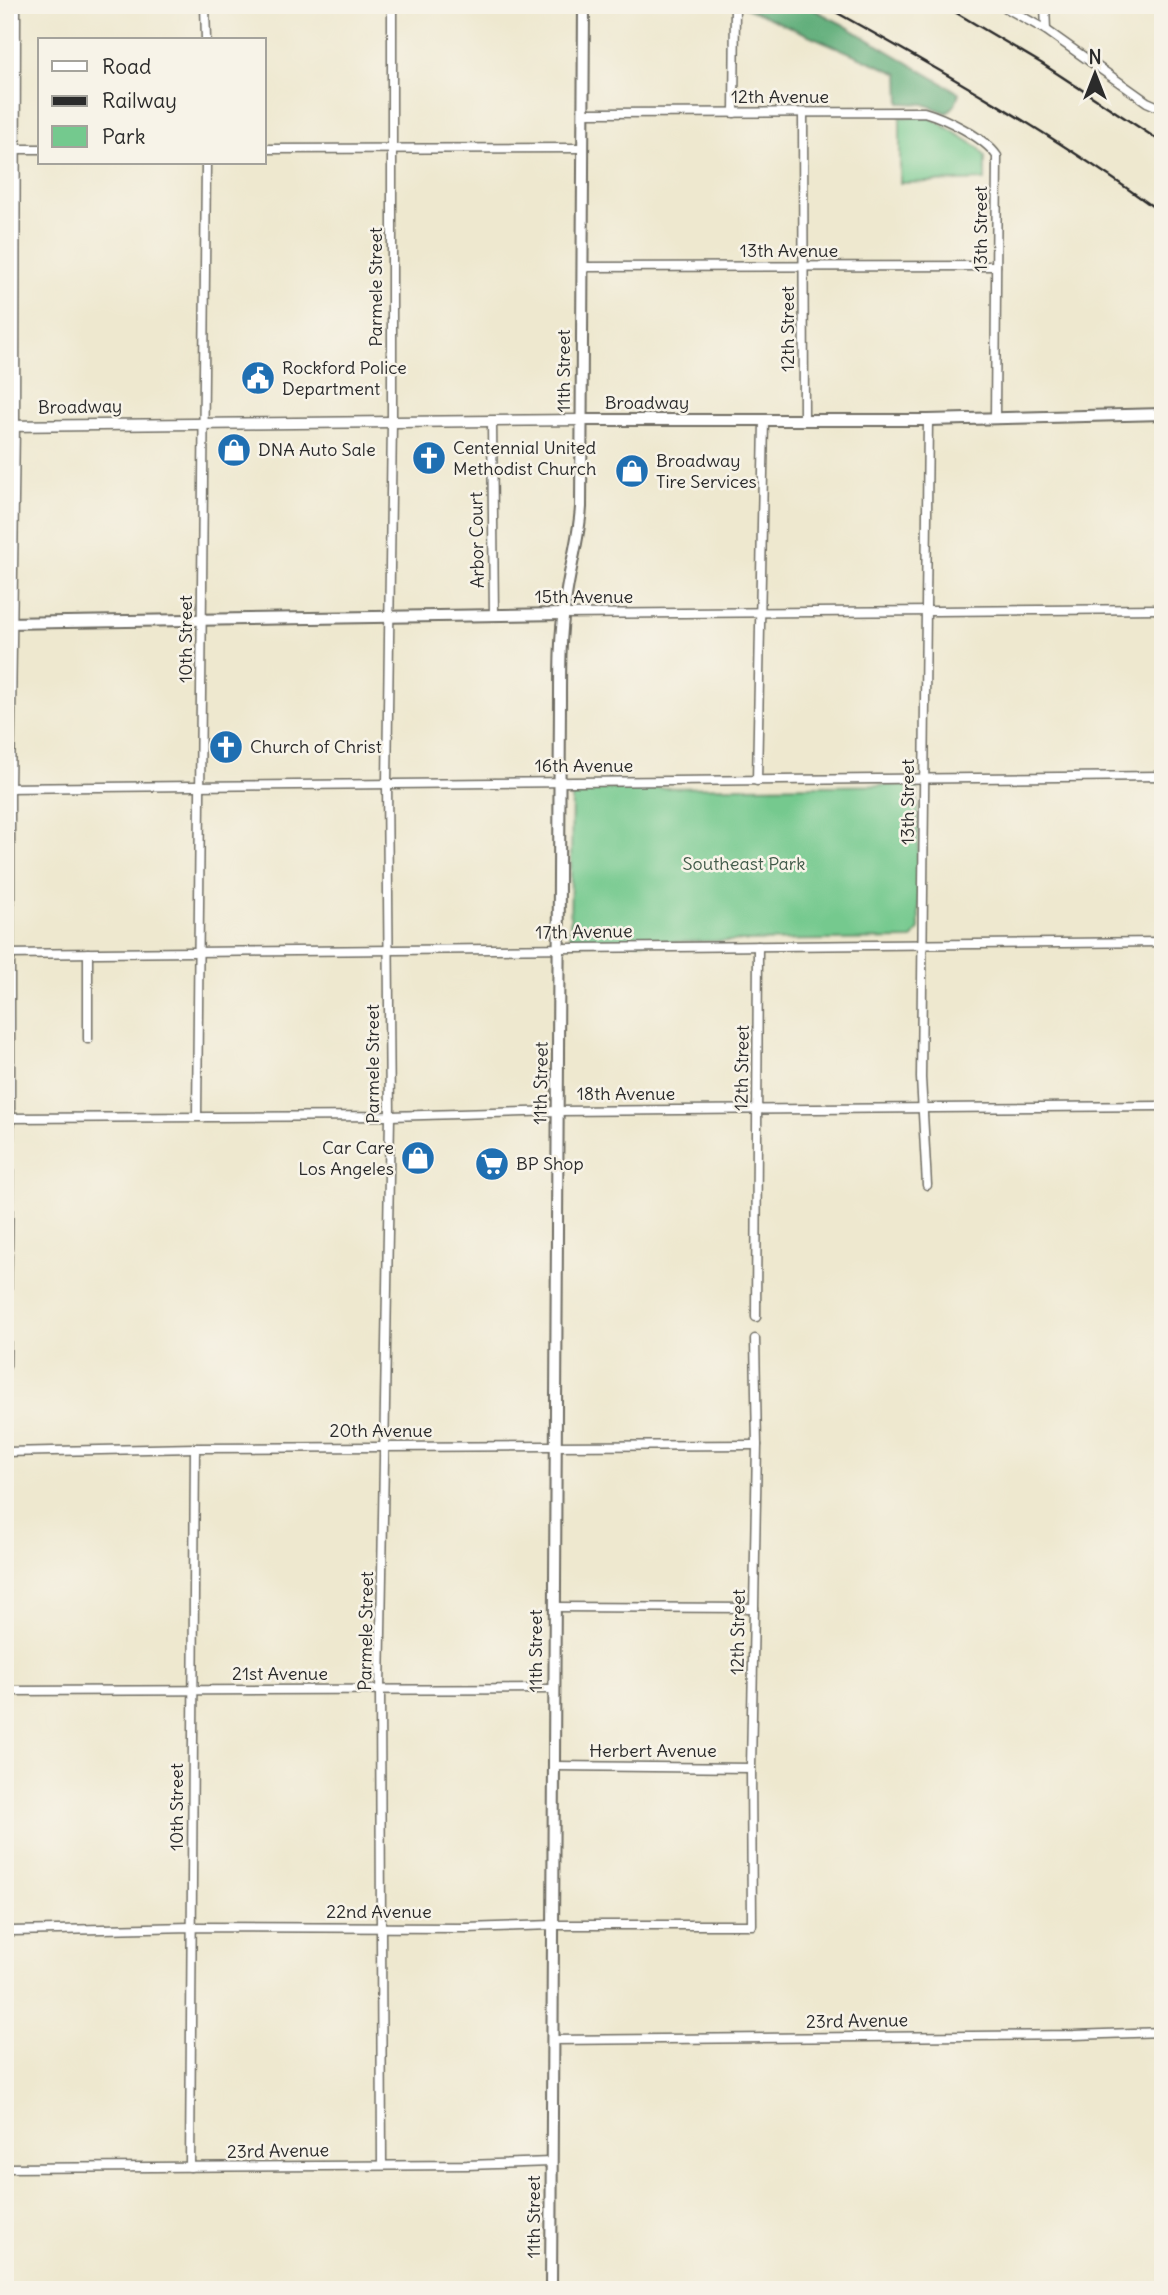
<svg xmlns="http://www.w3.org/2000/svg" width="1168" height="2295" font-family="Delius,sans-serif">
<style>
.green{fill:#74c98e;stroke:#507a5c;stroke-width:2}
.forest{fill:#5fad79;stroke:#456c52;stroke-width:2}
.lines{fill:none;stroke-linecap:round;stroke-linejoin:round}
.minor-casing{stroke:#6f6d64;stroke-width:11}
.tertiary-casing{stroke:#6f6d64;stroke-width:13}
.secondary-casing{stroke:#6f6d64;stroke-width:14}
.minor{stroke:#fff;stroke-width:8}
.tertiary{stroke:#fff;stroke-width:10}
.secondary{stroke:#fff;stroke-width:10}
.rail{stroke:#2b2b2b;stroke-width:2.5}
.labels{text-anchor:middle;stroke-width:5;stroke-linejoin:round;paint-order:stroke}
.street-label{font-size:18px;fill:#2b2b2b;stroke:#f7f3e8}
.poi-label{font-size:18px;fill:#2b2b2b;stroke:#f7f3e8;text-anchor:start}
.park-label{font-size:18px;fill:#415a49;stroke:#f7f3e8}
</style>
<rect width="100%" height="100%" fill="#f7f3e8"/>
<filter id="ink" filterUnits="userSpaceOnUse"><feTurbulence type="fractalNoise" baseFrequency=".0143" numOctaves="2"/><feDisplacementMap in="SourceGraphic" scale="14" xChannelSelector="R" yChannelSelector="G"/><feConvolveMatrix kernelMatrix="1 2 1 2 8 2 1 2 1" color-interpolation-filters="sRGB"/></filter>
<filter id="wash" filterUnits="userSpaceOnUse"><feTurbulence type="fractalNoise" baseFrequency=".00686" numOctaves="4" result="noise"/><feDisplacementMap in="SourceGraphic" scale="28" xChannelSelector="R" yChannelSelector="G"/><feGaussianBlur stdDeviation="1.57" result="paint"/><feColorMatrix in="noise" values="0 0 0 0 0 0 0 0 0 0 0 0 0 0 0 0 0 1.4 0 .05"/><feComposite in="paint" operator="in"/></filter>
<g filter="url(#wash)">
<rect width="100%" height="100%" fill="#eee8cf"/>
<g class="green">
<polygon points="900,117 930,117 979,148 985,157 985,180 900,183"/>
<polygon points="912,785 918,789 919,929 912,939 576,943 571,941 570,937 572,789"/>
</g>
<polygon class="forest" points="739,5 805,5 842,24 959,93 955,105 947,113 924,104 900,103 899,74"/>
</g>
<g filter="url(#ink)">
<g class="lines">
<g class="minor-casing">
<g id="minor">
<polyline points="205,5 206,40"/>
<polyline points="1001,5 1046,30 1147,102 1163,109"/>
<polyline points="1045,5 1046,30"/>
<path d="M583 113 924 112C945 118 984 137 997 156L995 418"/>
<polyline points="734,113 735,5"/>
<polyline points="803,113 804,420"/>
<polyline points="5,149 40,149"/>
<polyline points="264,149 583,148"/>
<polyline points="583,267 996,266"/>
<polyline points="492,422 494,615"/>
<polyline points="563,614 1163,609"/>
<polyline points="757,781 764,421"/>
<polyline points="5,788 1163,776"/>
<polyline points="5,954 1163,942"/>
<polyline points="88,1039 88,953"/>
<polyline points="197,1116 206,163"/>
<polyline points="5,1118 390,1116 558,1111 1163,1106"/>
<polyline points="927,1185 921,1078 928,420"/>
<polyline points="756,1317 758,946"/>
<polyline points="5,1452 195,1448 757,1445"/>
<polyline points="554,1607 754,1608"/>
<polyline points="5,1691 554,1689"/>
<polyline points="554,1766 751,1768"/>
<polyline points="5,1929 12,1931 192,1927 467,1928 553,1925 752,1925 751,1768 757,1445 755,1339"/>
<polyline points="552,2040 1074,2035 1163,2032"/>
<polyline points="382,2165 380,1690 390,1116 387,783 392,422 392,5"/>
<polyline points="190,2167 195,1448"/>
<polyline points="5,2168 467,2165 551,2162"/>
</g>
</g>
<g class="tertiary-casing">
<g id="tertiary">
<polyline points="5,426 582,420"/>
<polyline points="5,1366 9,1118 9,788 14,426 15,5"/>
</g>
</g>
<g class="secondary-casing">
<g id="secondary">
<polyline points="582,420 928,420 1163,414"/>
<polyline points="5,623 563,614"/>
<path d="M551 2290 560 700C560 667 560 635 565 603 569 570 579 540 581 507L584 5"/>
</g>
</g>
<use href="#minor" class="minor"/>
<use href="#tertiary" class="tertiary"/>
<use href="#secondary" class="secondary"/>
<g class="rail">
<path d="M823 5C939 69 1055 135 1163 214"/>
<polyline points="943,5 1041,63 1163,143"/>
</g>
</g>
</g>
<defs>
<g id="civic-disc" transform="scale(1.75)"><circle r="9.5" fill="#1f6fb2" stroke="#f7f3e8"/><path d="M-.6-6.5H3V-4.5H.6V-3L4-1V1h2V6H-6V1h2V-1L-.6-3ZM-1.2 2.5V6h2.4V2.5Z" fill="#fff"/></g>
<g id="shop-disc" transform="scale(1.75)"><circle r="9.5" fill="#1f6fb2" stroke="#f7f3e8"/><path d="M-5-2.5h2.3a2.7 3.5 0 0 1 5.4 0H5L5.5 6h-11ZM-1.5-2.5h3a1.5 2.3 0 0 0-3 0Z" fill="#fff"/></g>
<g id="church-disc" transform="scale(1.75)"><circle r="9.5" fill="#1f6fb2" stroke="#f7f3e8"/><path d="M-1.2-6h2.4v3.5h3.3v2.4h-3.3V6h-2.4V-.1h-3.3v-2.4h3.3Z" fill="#fff"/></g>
<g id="supermarket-disc" transform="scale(1.75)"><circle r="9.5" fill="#1f6fb2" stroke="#f7f3e8"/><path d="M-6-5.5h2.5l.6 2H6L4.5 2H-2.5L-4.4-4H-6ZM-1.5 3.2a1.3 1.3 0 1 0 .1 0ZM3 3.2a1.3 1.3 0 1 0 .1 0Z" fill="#fff"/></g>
</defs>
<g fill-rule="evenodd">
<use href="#civic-disc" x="258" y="378"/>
<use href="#shop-disc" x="234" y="450"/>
<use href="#church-disc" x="429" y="458"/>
<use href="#shop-disc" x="632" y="471"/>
<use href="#church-disc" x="226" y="747"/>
<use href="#shop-disc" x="418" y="1158"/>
<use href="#supermarket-disc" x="492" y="1164"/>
</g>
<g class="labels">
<g class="street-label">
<text x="780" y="103">12th Avenue</text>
<text transform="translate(981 229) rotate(-90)" y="6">13th Street</text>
<text x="789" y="257">13th Avenue</text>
<text transform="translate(376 287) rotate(-90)" y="6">Parmele Street</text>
<text transform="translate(788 329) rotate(-90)" y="6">12th Street</text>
<text transform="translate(564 371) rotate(-90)" y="6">11th Street</text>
<text x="647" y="409">Broadway</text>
<text transform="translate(80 407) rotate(-1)" y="6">Broadway</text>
<text transform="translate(477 540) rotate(-91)" y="6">Arbor Court</text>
<text x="584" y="603">15th Avenue</text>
<text transform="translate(186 639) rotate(-90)" y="6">10th Street</text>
<text x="584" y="772">16th Avenue</text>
<text transform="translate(908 802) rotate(-90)" y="6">13th Street</text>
<text transform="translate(584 932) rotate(-1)" y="6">17th Avenue</text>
<text transform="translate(373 1064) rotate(-90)" y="6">Parmele Street</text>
<text transform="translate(742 1068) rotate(-89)" y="6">12th Street</text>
<text transform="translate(541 1083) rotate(-89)" y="6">11th Street</text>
<text x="626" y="1100">18th Avenue</text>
<text x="381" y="1437">20th Avenue</text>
<text transform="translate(366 1631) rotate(-89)" y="6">Parmele Street</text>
<text transform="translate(738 1632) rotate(-89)" y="6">12th Street</text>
<text transform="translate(536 1651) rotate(-90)" y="6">11th Street</text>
<text x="280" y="1680">21st Avenue</text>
<text x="653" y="1757">Herbert Avenue</text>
<text transform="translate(177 1807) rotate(-90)" y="6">10th Street</text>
<text x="379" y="1918">22nd Avenue</text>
<text transform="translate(857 2021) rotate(-1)" y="6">23rd Avenue</text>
<text transform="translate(278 2151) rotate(-1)" y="6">23rd Avenue</text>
<text transform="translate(534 2217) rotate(-90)" y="6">11th Street</text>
</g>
<g class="poi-label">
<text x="282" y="374">Rockford Police<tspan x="282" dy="21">Department</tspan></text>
<text x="453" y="454">Centennial United<tspan x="453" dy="21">Methodist Church</tspan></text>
<text x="258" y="456">DNA Auto Sale</text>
<text x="656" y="467">Broadway<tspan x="656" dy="21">Tire Services</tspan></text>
<text x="250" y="753">Church of Christ</text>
<text x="394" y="1154" text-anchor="end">Car Care<tspan x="394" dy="21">Los Angeles</tspan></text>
<text x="516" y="1170">BP Shop</text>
</g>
<g class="park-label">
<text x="744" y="870">Southeast Park</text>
</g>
</g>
<rect width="1168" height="2295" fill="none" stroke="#f7f3e8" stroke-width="28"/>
<rect x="38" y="38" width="228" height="126" fill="#f7f3e8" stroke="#a5a39c" stroke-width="2"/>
<rect x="52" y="61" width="35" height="10" fill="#ffffff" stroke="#a5a39c" stroke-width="2"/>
<text x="102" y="74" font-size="21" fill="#2b2b2b">Road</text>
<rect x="52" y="96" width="35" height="10" fill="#2b2b2b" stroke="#a5a39c" stroke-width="2"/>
<text x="102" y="108" font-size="21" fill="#2b2b2b">Railway</text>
<rect x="52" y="126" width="35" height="21" fill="#74c98e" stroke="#a5a39c" stroke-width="2"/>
<text x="102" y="144" font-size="21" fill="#2b2b2b">Park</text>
<g transform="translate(1095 74)" stroke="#f7f3e8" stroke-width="5" paint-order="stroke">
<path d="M0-5L12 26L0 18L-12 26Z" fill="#2b2b2b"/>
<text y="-10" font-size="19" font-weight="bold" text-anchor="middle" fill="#2b2b2b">N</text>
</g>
</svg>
